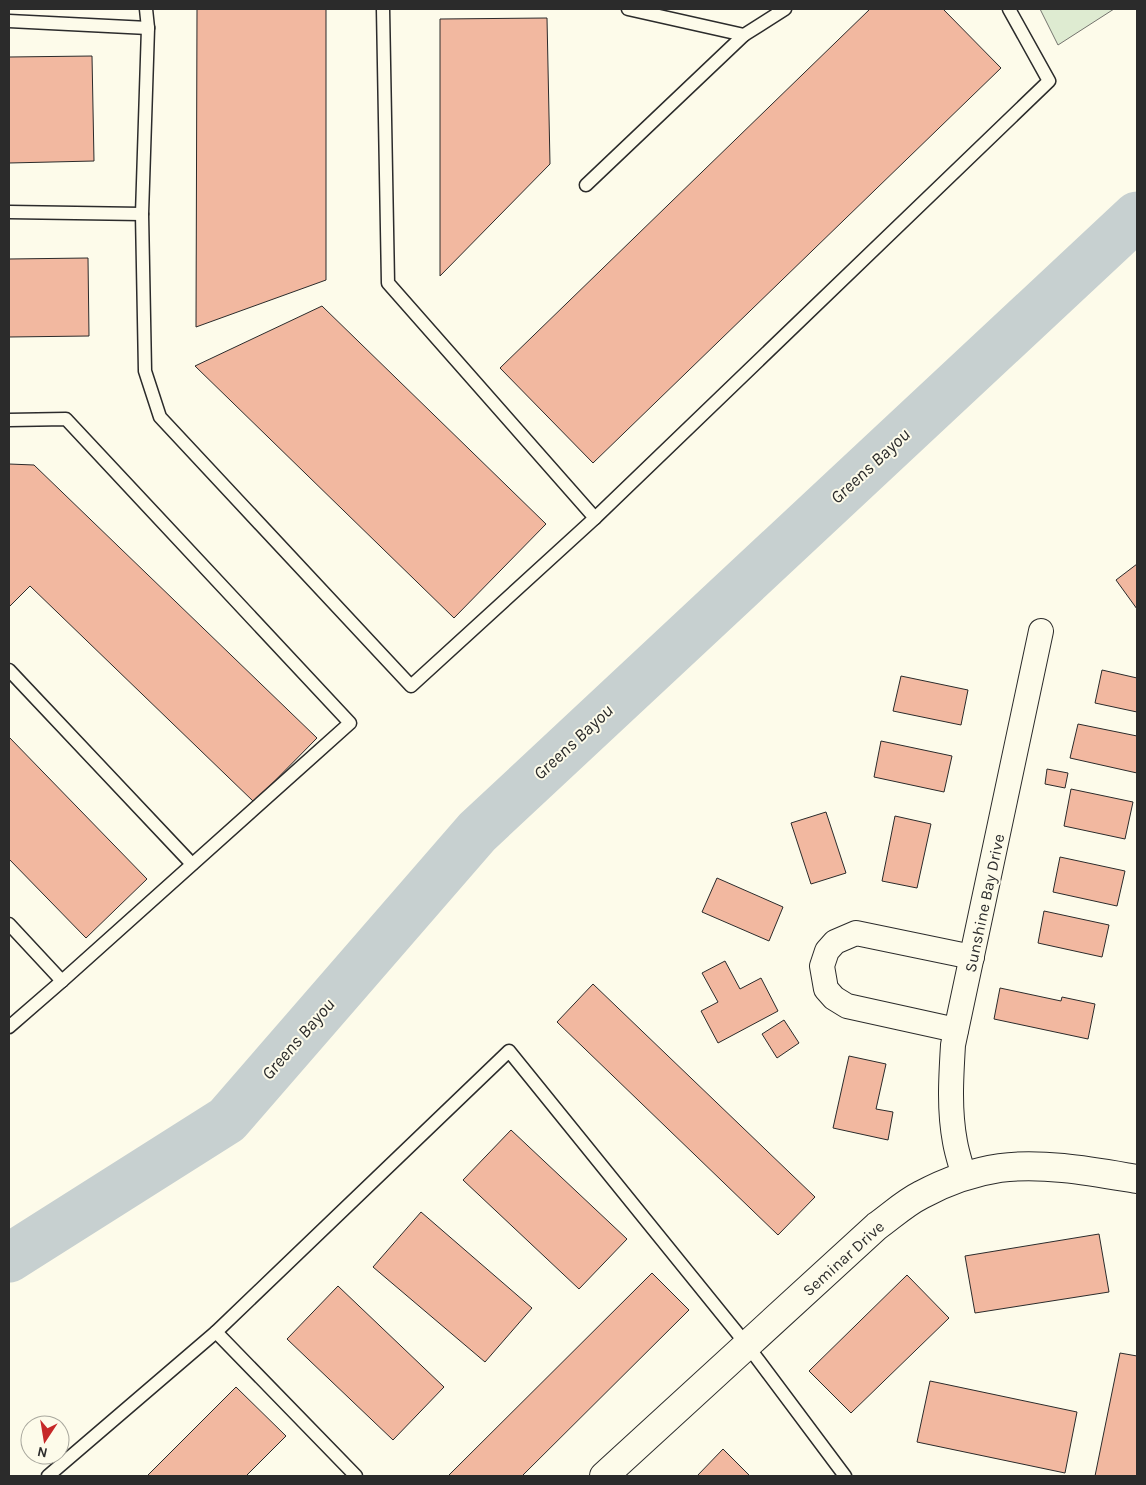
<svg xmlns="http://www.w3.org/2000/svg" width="1146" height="1485" font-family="Karla,sans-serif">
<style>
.green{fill:#deebd1;stroke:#74746e}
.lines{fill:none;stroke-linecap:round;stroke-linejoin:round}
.river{stroke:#c7d0d0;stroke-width:49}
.building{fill:#f2b8a0;stroke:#2b2b2b}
.lane-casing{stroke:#2b2b2b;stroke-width:15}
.street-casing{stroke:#2b2b2b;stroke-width:26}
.secondary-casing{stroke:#2b2b2b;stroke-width:30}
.lane{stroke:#fdfbea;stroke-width:12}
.street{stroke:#fdfbea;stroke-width:24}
.secondary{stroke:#fdfbea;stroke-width:28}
.labels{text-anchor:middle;stroke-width:4;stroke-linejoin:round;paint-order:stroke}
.street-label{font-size:16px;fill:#2b2b2b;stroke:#fdfbea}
.water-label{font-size:18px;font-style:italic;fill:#2b2b2b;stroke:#fdfbea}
</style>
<rect width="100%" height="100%" fill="#fdfbea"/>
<polygon class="green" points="1040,9 1114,9 1058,45"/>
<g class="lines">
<polyline class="river" points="9,1258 227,1120 477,832 1137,216"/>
</g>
<g class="building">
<polygon points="197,9 326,9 326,280 196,327"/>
<polygon points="870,9 943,9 1001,68 593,463 500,368"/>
<polygon points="547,18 550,164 440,276 440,19"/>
<polygon points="92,56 94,161 9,163 9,57"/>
<polygon points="88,258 89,336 9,337 9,259"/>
<polygon points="322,306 546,524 454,618 195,366"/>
<polygon points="9,464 34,465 317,738 254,802 30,586 10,606 9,604"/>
<polygon points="1137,564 1137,609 1116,580"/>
<polygon points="1102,670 1137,678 1137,712 1095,703"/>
<polygon points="901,676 968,690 961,725 893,711"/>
<polygon points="1078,724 1137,736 1137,773 1070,758"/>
<polygon points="9,737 147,879 86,938 9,859"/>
<polygon points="881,741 952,756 944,792 874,777"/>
<polygon points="1047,769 1068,773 1065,788 1045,784"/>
<polygon points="1071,789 1133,802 1125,839 1064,826"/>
<polygon points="826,812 846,873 811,884 791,823"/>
<polygon points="895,816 931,824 917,888 882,881"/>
<polygon points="1060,857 1125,871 1117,906 1053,892"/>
<polygon points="717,878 783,907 769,941 702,912"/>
<polygon points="1044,911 1109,925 1102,957 1038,943"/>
<polygon points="725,961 740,989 761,978 778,1011 718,1043 701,1011 718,1002 702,973"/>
<polygon points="593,984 815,1197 778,1235 557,1022"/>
<polygon points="1000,988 1061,1001 1062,997 1095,1004 1088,1039 994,1019"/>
<polygon points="784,1020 799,1043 777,1058 762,1034"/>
<polygon points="849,1056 886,1064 876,1109 893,1112 888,1140 833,1128"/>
<polygon points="511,1130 627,1239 579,1289 463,1180"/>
<polygon points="421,1212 532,1308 485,1362 373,1267"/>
<polygon points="1099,1234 1109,1292 975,1313 965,1256"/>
<polygon points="652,1273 689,1310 522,1476 448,1476"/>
<polygon points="907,1275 949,1318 851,1413 809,1371"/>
<polygon points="338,1286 444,1387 393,1440 287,1339"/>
<polygon points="1120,1353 1137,1356 1137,1476 1095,1476"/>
<polygon points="930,1381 1077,1412 1065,1473 917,1442"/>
<polygon points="236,1387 286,1436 246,1476 147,1476"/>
<polygon points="723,1449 750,1476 697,1476"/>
</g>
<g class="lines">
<g class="lane-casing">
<g id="lane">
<polyline points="146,9 148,28 142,214 145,371 160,417 411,686 595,518 1049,81 1009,9"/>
<polyline points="383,9 388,283 595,518"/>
<polyline points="628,9 744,35 785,9"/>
<polyline points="9,21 148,28"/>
<polyline points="586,185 744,35"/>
<polyline points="9,212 142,214"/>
<polyline points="9,420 66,419 350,723 62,981 9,1027"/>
<polyline points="9,670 192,864"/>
<polyline points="9,924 62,981"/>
<polyline points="216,1332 356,1476"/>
<polyline points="48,1476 216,1332 509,1051 747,1345 845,1476"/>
</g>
</g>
<g class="street-casing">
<g id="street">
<polyline points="956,1030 847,1006 834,998 826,989 822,966 827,951 835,942 856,933 972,957"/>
<path d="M964 1176C961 1165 957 1154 955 1142 949 1110 951 1078 953 1045L1041 631"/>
</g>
</g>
<g class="secondary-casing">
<path id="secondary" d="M604 1476 877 1226C891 1216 905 1203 921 1195 945 1182 973 1172 1000 1168 1043 1162 1095 1172 1137 1179"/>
</g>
<use href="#lane" class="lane"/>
<use href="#street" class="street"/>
<use href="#secondary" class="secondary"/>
</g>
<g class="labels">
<g class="street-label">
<text transform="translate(984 903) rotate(-78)" y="6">Sunshine Bay Drive</text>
<text transform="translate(843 1258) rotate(-42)" y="6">Seminar Drive</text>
</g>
<g class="water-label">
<text transform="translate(870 466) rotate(-43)" y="6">Greens Bayou</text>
<text transform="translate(573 742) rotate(-43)" y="6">Greens Bayou</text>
<text transform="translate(298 1039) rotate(-49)" y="6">Greens Bayou</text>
</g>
</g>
<rect width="1146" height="1485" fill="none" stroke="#2b2b2b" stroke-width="20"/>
<g transform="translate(45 1440) rotate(192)"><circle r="24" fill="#fdfbea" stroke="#a9a89e"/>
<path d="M0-4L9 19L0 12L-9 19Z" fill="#c62828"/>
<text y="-8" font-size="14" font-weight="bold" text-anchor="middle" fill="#2b2b2b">N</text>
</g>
</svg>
